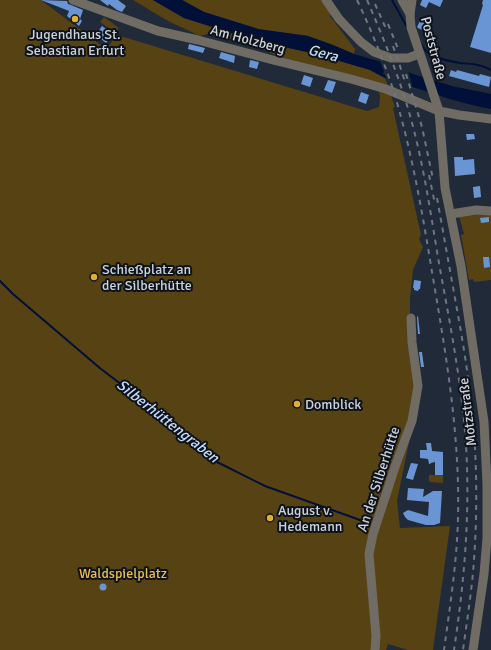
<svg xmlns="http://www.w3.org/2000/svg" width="491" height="650" font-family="Signika,sans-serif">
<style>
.green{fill:#564213}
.water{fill:#001039}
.pier{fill:#202a38}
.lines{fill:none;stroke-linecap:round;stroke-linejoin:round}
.stream{stroke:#001039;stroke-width:2}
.building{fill:#6a95d5}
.minor{stroke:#706c64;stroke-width:9}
.rail{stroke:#6e7682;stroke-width:2;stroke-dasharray:5 5;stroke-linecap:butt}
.poi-dot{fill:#e2af34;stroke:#0e1219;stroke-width:1.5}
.labels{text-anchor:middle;stroke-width:4;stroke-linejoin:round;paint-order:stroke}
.poi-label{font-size:14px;fill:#ccd2dc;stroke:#0e1219;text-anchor:start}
.street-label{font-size:14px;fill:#ccd2dc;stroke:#0e1219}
.park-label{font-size:14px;fill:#ecbc4e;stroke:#0e1219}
.water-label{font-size:15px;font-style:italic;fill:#c3dbfd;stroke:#0e1219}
</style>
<rect width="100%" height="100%" fill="#202a38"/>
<g class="green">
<polygon points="0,0 41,0 106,49 117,35 367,111 379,107 380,97 378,83 286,60 262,49 240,41 211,33 200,36 168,21 133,0 153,0 184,18 257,41 316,54 370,70 385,78 395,107 393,108 421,235 419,239 423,247 413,270 410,299 410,318 417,403 397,501 400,528 450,526 433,650 408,650 388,644 386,650 0,650"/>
<polygon points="182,0 323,0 331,13 330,16 355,49 354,54 333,45 308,36 258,29 204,12"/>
<polygon points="104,17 119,28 116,33 100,22"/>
<polygon points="491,214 491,280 474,282 473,279 469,280 461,235 464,234 459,216"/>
<polygon points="429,475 443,475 443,483 430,482 429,480"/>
</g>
<polygon class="water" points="153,0 182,0 204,12 258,29 308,36 333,45 354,54 378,61 413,74 452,86 491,94 491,109 476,106 453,100 385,78 370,70 316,54 257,41 184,18"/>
<polygon class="pier" points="379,59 408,70 413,89 387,81 385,75 383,74 384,71"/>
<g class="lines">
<g class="stream">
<polyline points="392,0 407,27"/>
<path d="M421 44C424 49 427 53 432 56 436 58 455 62 460 63 471 64 481 64 491 70"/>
<polyline points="0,281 13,294 101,369 175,425 191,437 217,462 265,486 360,520"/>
</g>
</g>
<g class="building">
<polygon points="41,0 67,1 68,4 71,5 83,10 80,19 82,21 79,26 67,16 69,11"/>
<polygon points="100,0 118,0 126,6 122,12 117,10 109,4 108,6"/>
<polygon points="422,0 443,0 440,7 429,2 426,8 420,5"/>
<polygon points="483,0 491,0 491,53 470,47 483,5 482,4"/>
<polygon points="422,17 431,21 426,32 418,28 417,27"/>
<polygon points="102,26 113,34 106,43 96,35"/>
<polygon points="189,44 205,48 203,53 188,49"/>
<polygon points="221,52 235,56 234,63 219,58"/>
<polygon points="250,60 259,62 257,69 249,67"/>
<polygon points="451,70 456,72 457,70 479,76 480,74 491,77 489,87 449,76"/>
<polygon points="304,75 313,78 310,87 301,84"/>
<polygon points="328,80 336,82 332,93 324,90"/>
<polygon points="361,92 369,95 366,104 358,101"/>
<polygon points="466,134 474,134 475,139 467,140"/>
<polygon points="454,157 463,157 463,160 474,159 475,174 455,176"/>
<polygon points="480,186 481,197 474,198 473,187"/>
<polygon points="489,217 489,222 481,223 480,218"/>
<polygon points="483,257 489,257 490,267 484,268"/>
<polygon points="414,280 421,281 420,289 419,289 418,291 414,290 414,288 413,288"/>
<polygon points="418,316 420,334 418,334 417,317"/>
<polygon points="419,352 422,352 424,367 421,367"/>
<polygon points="426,443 431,443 432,451 443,452 443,475 435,475 435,462 431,463 430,464 429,464 428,459 420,458 420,450 427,450"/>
<polygon points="411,463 418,464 413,480 406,478"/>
<polygon points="408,488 424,489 423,497 433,491 442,491 440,523 434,525 426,525 408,520 405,517 403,513 408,510 428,516 429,502 407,500"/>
<circle cx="103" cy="587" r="3.5"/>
</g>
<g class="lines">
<g class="minor">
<polyline points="73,0 158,31 198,40 273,60 351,79 386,89 439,111 459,115 491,119"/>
<polyline points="326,0 339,19 361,42 374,52 391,58 408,58 419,54"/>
<polyline points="402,0 410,14"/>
<polyline points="412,0 410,14 411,27 439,111 445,188 461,266 484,422 487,484 487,538 484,574 473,650"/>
<polyline points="451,214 476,210 491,211"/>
<polyline points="375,650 376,636 369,554 373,534 396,464 412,421 418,386 412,342 411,318"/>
</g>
<g class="rail">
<path d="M357 0C370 27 381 55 391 83 410 142 421 205 431 266 445 349 460 432 458 517 457 562 450 606 444 650"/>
<path d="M367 0C383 37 398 74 409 112 424 164 431 217 440 269 450 323 460 376 465 431 471 505 465 577 454 650"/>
<polyline points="375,4 387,31"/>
<polyline points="388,24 399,51"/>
<polyline points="393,46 399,63 405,82"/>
<polyline points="406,74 422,127 433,179"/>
<polyline points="429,175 435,204"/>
<path d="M437 198C444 237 451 276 458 315 465 354 471 393 474 432 477 475 477 517 474 560 472 590 467 620 463 650"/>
</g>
</g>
<g class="poi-dot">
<circle cx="75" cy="19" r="4"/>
<circle cx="94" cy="277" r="4"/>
<circle cx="297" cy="404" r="4"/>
<circle cx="270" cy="518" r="4"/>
</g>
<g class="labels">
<g class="poi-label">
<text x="75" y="39" text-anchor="middle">Jugendhaus St.<tspan x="75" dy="16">Sebastian Erfurt</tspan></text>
<text x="102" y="274">Schießplatz an<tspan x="102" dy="16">der Silberhütte</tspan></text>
<text x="305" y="409">Domblick</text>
<text x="278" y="515">August v.<tspan x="278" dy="16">Hedemann</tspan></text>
</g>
<g class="street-label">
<text transform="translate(248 39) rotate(15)" y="5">Am Holzberg</text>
<text transform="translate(434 48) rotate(75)" y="5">Poststraße</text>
<text transform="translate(467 412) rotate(-97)" y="5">Motzstraße</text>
<text transform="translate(378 479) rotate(-72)" y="5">An der Silberhütte</text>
</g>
<g class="park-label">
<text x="123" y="578">Waldspielplatz</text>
</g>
<g class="water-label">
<text transform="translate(323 53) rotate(15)" y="5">Gera</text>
<text transform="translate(168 421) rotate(38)" y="5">Silberhüttengraben</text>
</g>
</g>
</svg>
